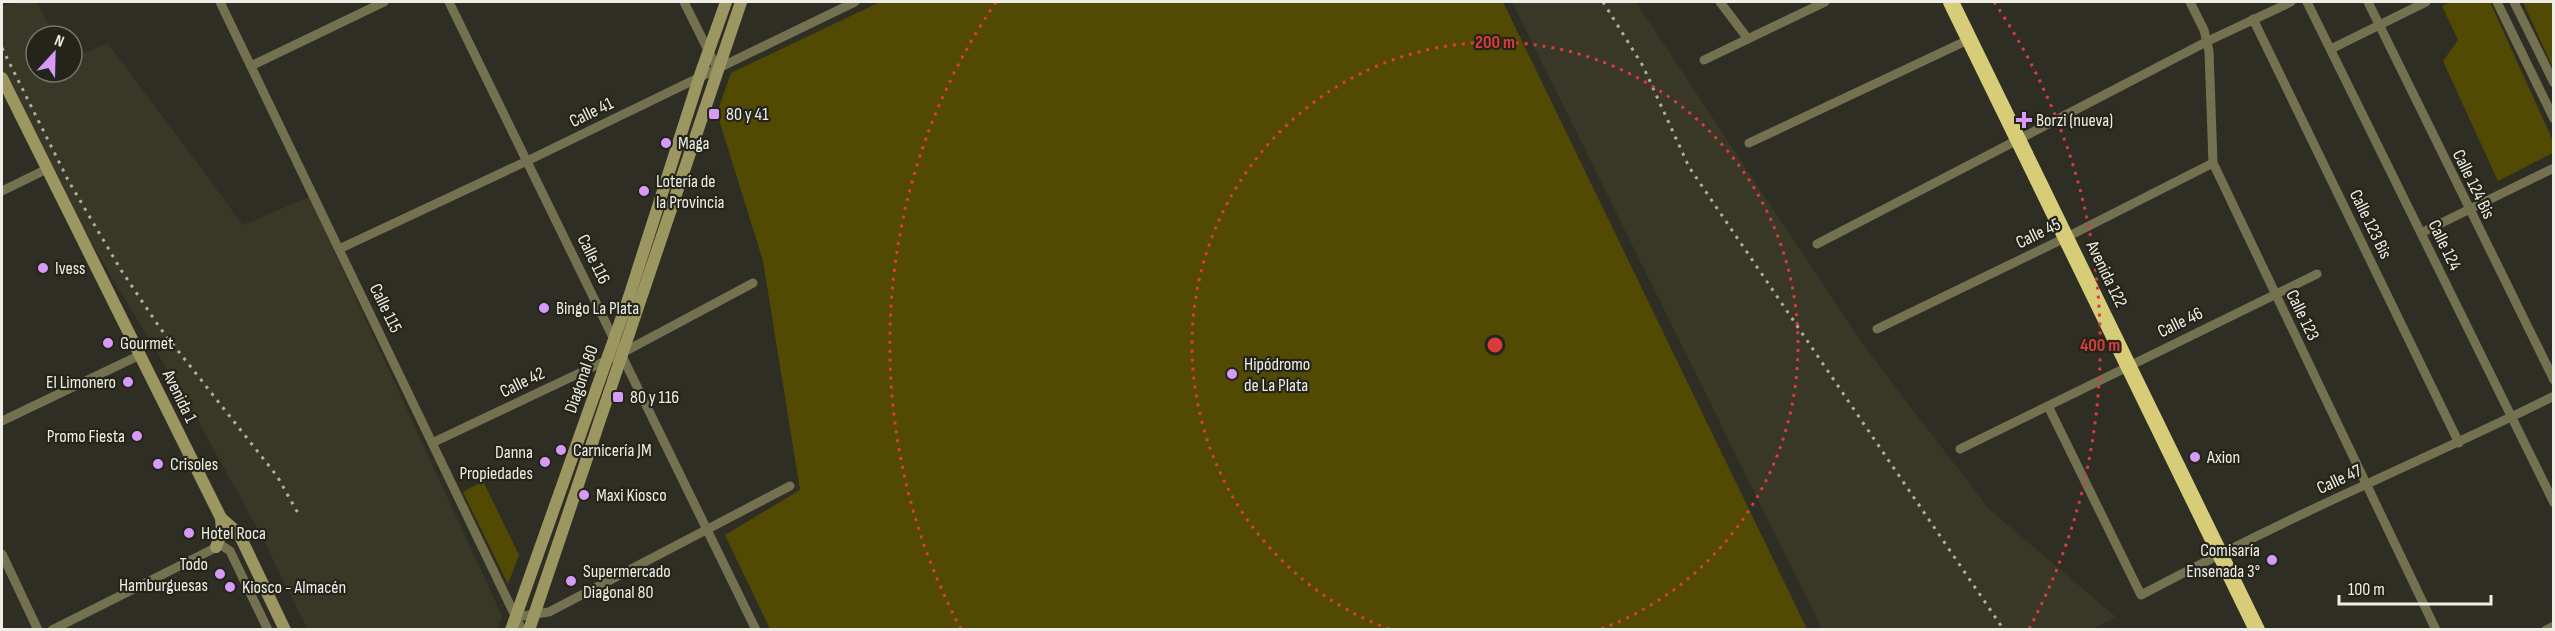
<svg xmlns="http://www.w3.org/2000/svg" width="2555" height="631" font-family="'Sofia Sans Condensed',sans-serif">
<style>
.built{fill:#393726}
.green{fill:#524a03}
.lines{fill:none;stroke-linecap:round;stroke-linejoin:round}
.street{stroke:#747150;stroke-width:9}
.secondary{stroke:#9c9661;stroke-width:12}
.highway{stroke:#d7cd78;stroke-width:16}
.rail{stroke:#b0afa7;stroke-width:3;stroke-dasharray:3 6;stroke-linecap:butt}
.ring{fill:none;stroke:#d83c3b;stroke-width:3;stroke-dasharray:3 6}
.poi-dot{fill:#d69bf9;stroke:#25241a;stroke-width:2}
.labels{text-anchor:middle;stroke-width:4.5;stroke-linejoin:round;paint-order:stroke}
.street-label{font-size:18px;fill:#eeede6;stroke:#25241a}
.poi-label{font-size:18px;fill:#eeede6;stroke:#25241a;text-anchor:start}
.centre{fill:#d83c3b;stroke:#25241a;stroke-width:3}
.ring-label{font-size:18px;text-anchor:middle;font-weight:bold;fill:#d83c3b;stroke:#25241a;stroke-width:4.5;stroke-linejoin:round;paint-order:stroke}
</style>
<rect width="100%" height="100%" fill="#2f2e24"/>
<g class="built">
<polygon points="12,2 37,2 54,36 36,36 36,72 72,72 72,58 108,43 243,225 309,197 502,616 498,629 307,629 260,533 197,419 56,184 2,73 2,7"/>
<polygon points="1512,2 1636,2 1864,346 1989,509 2116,617 2090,630 1822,629"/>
</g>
<g class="green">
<polygon points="880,2 1503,2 1807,629 770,629 725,535 800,490 763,261 717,113 731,73"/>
<polygon points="2450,2 2490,2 2553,141 2553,153 2498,181 2443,61 2458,40 2442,6"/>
<polygon points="2523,2 2553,2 2553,68"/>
<polygon points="483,481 519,555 508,584 463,492"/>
</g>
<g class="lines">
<g class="street">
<polyline points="220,2 522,630"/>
<polyline points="449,2 756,630"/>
<polyline points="684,2 717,68"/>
<polyline points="1720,2 1748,39"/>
<polyline points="2190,2 2204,30 2209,51 2213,163 2436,630"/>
<polyline points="2307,2 2554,503"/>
<polyline points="2368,2 2554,380"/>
<polyline points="2497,2 2554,119"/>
<polyline points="2514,2 2554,83"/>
<polyline points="2253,19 2459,443"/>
<polyline points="2331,49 2426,2"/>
<polyline points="1704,60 1825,2"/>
<polyline points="251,66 384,2"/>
<polyline points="1749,143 1970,39"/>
<polyline points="2,191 47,169"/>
<polyline points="2421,233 2554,168"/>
<polyline points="1817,244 2208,41 2291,2"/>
<polyline points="339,249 527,161 855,2"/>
<polyline points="1877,329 2067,237 2213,163"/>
<path d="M2048 406 2141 595C2215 556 2290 519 2367 484 2429 455 2492 427 2554 396"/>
<polyline points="2,421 140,355"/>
<polyline points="432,443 622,353 753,283"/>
<polyline points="1960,449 2317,274"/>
<polyline points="2,554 38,630"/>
<polyline points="516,617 549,612 790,486"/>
<polyline points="52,630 221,545 230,551 268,630"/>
<polyline points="2546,630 2554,626"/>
</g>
<g class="secondary">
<polyline points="2,78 221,518 239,534 285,630"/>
<polyline points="216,547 222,531 221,518"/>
<polyline points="511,630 629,297 699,78 726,2"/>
<polyline points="529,630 741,2"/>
</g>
<polyline class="highway" points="1951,2 2257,630"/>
<g class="rail">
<polyline points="1603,2 1643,66 1689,167 2004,630"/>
<polyline points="2,48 68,180 121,270 160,328 277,476 299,515"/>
</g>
</g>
<g class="ring">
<path d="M1389 629A303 303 0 1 1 1601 629"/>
<path d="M961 629A605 605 0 0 1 996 2M1994 2A605 605 0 0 1 2029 629"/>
</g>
<g class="poi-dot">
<rect x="708" y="108" width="12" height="12" rx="3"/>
<path d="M2021 111h6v6h6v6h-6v6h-6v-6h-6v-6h6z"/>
<circle cx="666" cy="143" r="6"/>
<circle cx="644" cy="191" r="6"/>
<circle cx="43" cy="268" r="6"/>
<circle cx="544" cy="308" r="6"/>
<circle cx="108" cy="343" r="6"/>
<circle cx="1232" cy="374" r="6"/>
<circle cx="128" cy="382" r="6"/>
<rect x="612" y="391" width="12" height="12" rx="3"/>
<circle cx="137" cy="436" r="6"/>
<circle cx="561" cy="450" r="6"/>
<circle cx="2195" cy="457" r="6"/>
<circle cx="545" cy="462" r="6"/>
<circle cx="158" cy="464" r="6"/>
<circle cx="584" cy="495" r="6"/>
<circle cx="189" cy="533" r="6"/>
<circle cx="2272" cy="560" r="6"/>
<circle cx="220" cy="574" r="6"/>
<circle cx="571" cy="581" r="6"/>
<circle cx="230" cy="587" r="6"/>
</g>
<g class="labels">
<g class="street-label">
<text transform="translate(591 112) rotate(-26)" y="6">Calle 41</text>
<text transform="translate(2474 184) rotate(64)" y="6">Calle 124 Bis</text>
<text transform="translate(2371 224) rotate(64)" y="6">Calle 123 Bis</text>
<text transform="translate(2038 233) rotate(-26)" y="6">Calle 45</text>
<text transform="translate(2445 245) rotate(64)" y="6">Calle 124</text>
<text transform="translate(594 259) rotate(64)" y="6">Calle 116</text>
<text transform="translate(2107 274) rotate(64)" y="6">Avenida 122</text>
<text transform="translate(386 308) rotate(64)" y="6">Calle 115</text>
<text transform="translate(2303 315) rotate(64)" y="6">Calle 123</text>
<text transform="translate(2180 322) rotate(-26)" y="6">Calle 46</text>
<text transform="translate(581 379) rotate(-71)" y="6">Diagonal 80</text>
<text transform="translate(522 382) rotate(-26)" y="6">Calle 42</text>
<text transform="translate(180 396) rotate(64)" y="6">Avenida 1</text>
<text transform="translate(2339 479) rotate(-25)" y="6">Calle 47</text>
</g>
<g class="poi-label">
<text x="726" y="120">80 y 41</text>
<text x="2036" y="126">Borzi (nueva)</text>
<text x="678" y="149">Maga</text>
<text x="656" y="187">Lotería de<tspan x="656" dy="21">la Provincia</tspan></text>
<text x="55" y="274">Ivess</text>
<text x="556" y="314">Bingo La Plata</text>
<text x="120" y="349">Gourmet</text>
<text x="1244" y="370">Hipódromo<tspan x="1244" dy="21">de La Plata</tspan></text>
<text x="116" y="388" text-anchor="end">El Limonero</text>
<text x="630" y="403">80 y 116</text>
<text x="125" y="442" text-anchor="end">Promo Fiesta</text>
<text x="573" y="456">Carnicería JM</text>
<text x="533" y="458" text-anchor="end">Danna<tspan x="533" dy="21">Propiedades</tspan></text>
<text x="2207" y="463">Axion</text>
<text x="170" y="470">Crisoles</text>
<text x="596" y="501">Maxi Kiosco</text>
<text x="201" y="539">Hotel Roca</text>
<text x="2260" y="556" text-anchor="end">Comisaría<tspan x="2260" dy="21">Ensenada 3°</tspan></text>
<text x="208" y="570" text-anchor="end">Todo<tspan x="208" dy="21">Hamburguesas</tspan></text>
<text x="583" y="577">Supermercado<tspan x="583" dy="21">Diagonal 80</tspan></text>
<text x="242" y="593">Kiosco - Almacén</text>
</g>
</g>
<circle cx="1495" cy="345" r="9" class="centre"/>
<g class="ring-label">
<text x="1495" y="48">200 m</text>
<text x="2100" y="351">400 m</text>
</g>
<rect width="2555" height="631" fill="none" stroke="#eeede6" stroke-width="6"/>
<g transform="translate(54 54) rotate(22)"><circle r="28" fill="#25241a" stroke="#75746c" stroke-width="1.5"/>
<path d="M0-4.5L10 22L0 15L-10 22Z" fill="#d69bf9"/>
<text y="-9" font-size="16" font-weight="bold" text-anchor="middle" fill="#eeede6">N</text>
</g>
<path d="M2339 595v9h152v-9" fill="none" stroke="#eeede6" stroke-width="3"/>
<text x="2348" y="595" font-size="18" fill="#eeede6" stroke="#25241a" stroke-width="4.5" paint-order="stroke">100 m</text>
</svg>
